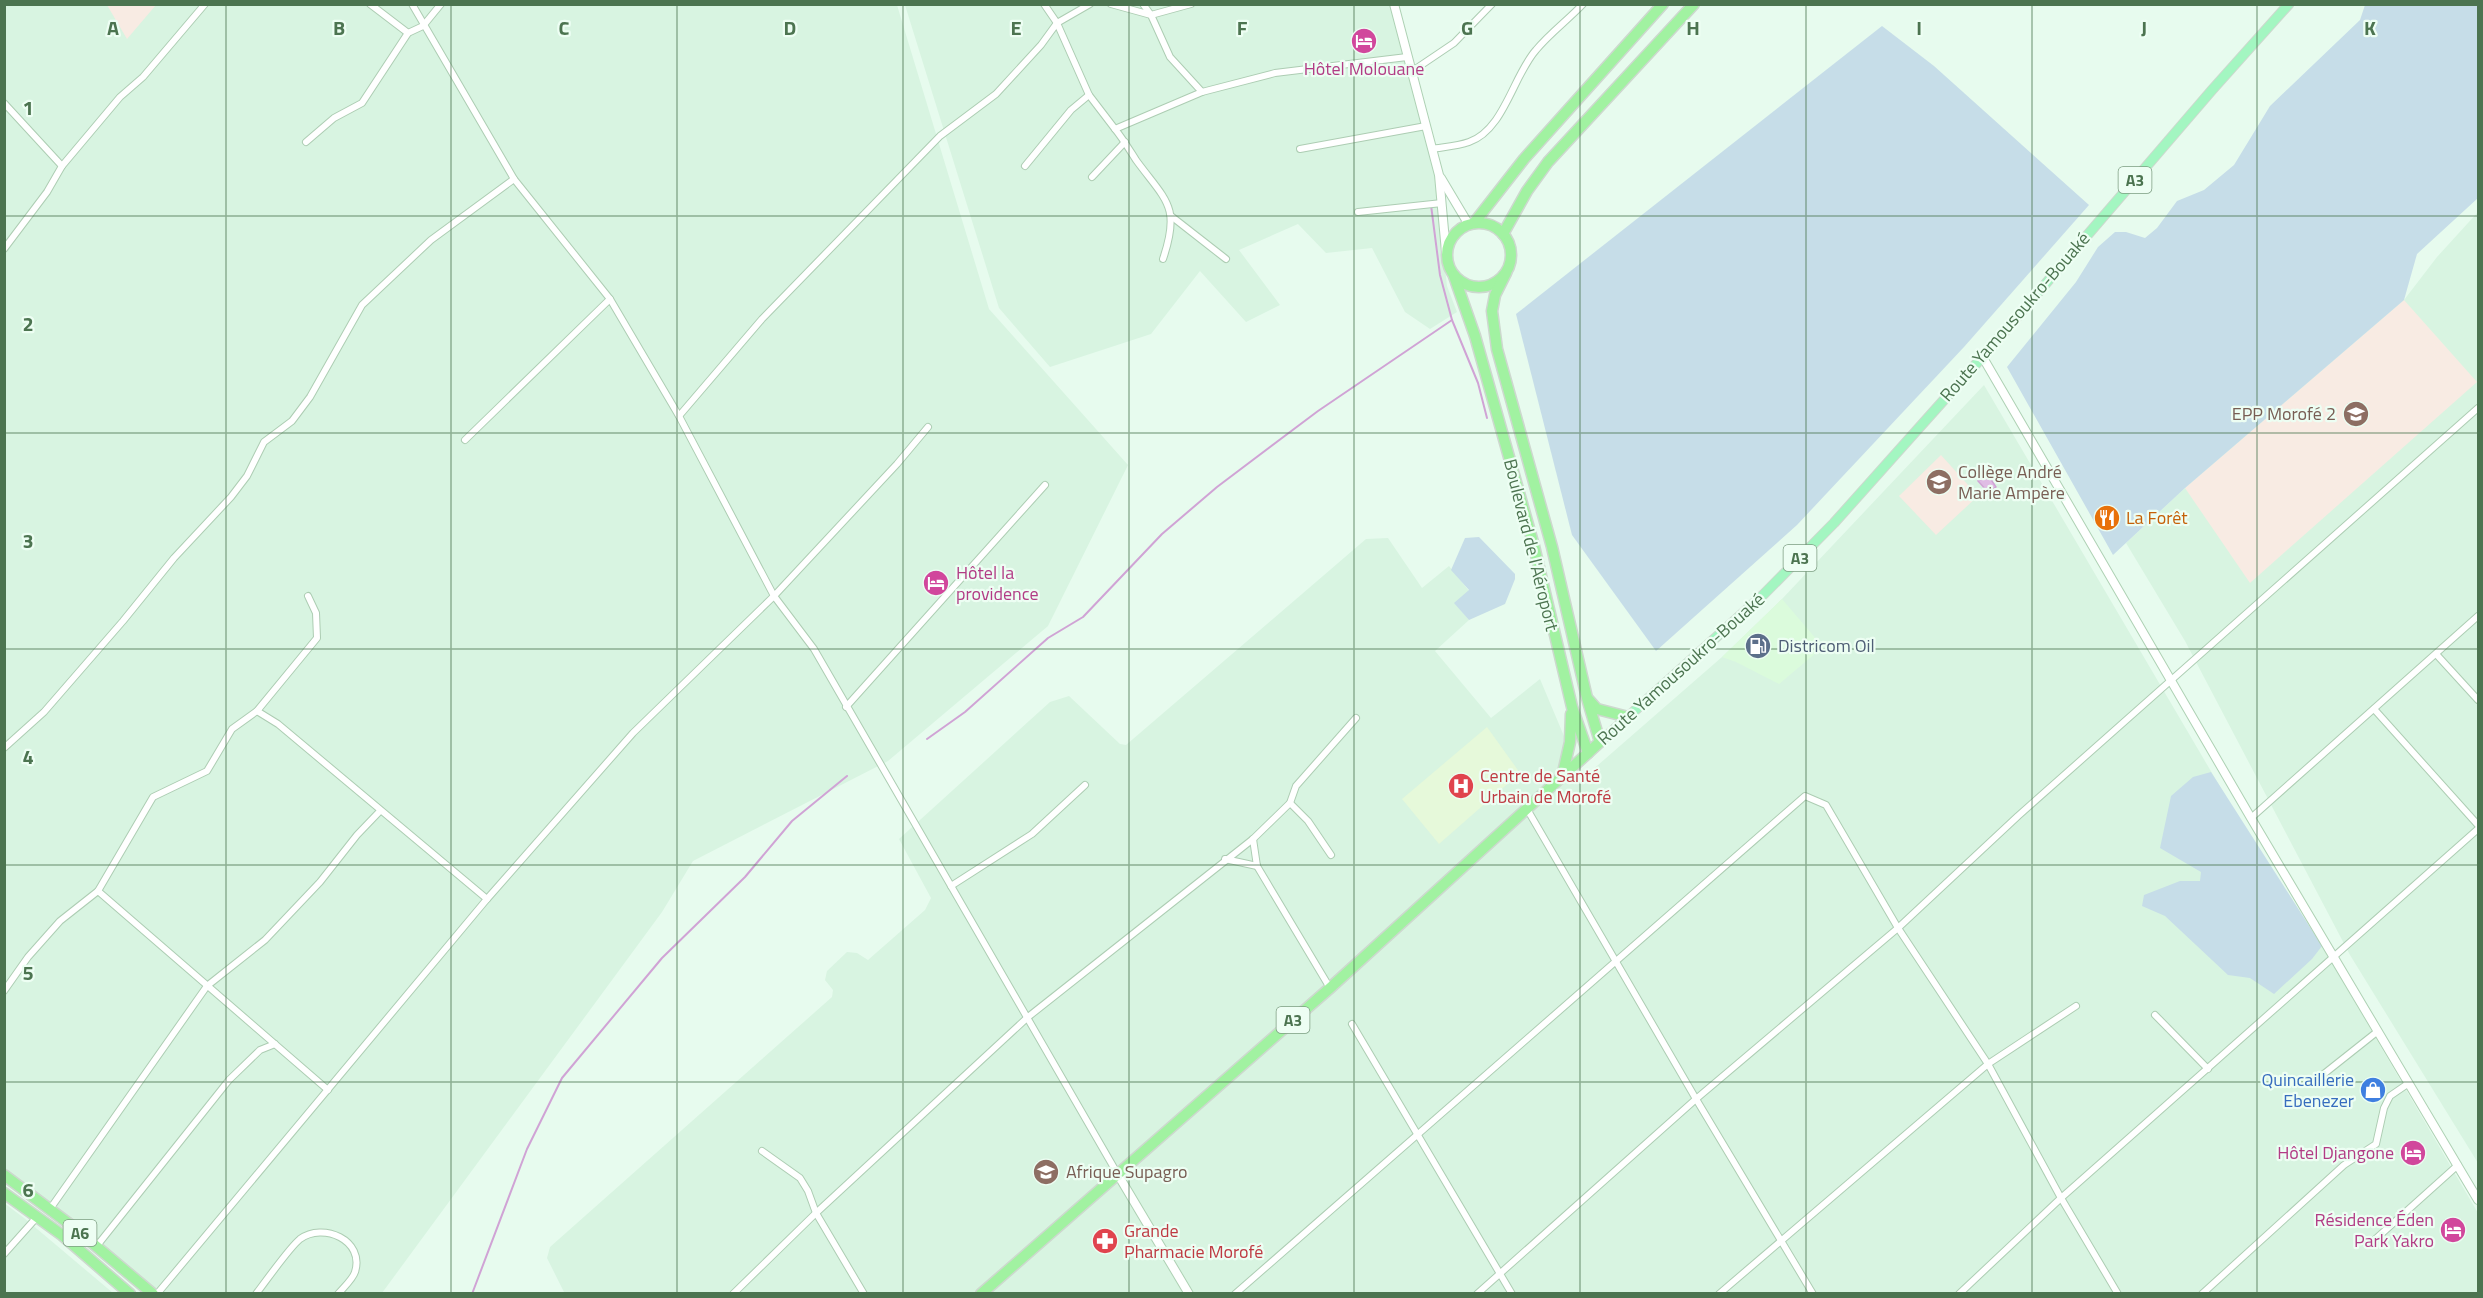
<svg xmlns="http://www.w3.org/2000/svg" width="2483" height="1298" font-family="'Titillium Web',sans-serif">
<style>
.residential{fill:#d8f4e1}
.commercial{fill:#dbfbdc}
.education{fill:#f8ebe3}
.medical{fill:#e6f9da}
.green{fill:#c6dde8}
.water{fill:#dfbce4;stroke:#d0a3d5;stroke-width:1.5}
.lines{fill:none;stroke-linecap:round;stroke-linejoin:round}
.stream{stroke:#d0a3d5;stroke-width:2}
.street-casing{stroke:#adcdb3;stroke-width:8}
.secondary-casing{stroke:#aed1b4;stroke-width:10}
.primary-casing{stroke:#cdd8ce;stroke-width:11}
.highway-casing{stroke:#cdd8ce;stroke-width:13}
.street{stroke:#fff;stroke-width:6}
.secondary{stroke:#fff;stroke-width:8}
.primary{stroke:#a3f6c1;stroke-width:9}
.highway{stroke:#a1f2a1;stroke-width:10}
.grid{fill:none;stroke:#4c7450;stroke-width:1.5;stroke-opacity:0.55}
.labels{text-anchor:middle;stroke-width:4.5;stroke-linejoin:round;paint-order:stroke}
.shield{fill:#edfef3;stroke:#7c9d81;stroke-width:1.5}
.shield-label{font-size:16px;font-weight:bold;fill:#4c7450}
.hotel-label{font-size:18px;fill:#b23c85;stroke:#edfef3;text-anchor:end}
.street-label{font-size:18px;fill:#4c7450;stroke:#edfef3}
.education-label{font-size:18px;fill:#785e54;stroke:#edfef3;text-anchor:start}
.food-label{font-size:18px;fill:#c56008;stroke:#edfef3;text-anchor:start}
.service-label{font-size:18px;fill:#4e5e75;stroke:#edfef3;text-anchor:start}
.health-label{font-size:18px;fill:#be3a42;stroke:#edfef3;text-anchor:start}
.shop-label{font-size:18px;fill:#366cbe;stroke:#edfef3;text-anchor:end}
.grid-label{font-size:20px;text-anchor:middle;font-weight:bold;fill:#4c7450;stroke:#edfef3;stroke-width:4.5;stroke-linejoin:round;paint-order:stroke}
</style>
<rect width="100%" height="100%" fill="#e7fbee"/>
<g class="residential">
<polygon points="4,5 897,5 989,309 1128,465 1048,626 888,761 693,861 662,912 382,1293 161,1293 5,1174"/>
<polygon points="905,5 1394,5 1432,149 1447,286 1457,312 1430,329 1405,312 1372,248 1326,253 1298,224 1239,250 1280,305 1246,322 1200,271 1151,334 1050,367 999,308"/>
<polygon points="2478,212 2478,1163 2350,955 2185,641 2126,543 2185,488 2404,300 2437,257"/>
<polygon points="1984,385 2259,853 2322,946 2478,1213 2478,1294 565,1294 547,1258 550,1247 832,997 833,990 825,980 827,971 847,952 857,953 868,960 925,910 931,898 899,839 1050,702 1069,696 1120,744 1126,745 1366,539 1388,538 1422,588 1449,566 1469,591 1455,603 1469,620 1435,651 1491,718 1540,679 1582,779 1722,657 1782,599"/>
<polygon points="4,1203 24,1218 113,1293 5,1293"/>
</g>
<polygon class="commercial" points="1782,599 1823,647 1779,684 1736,662 1722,657"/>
<g class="education">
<polygon points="107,5 156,5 127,39"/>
<polygon points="2404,300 2477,382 2250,583 2185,488"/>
<polygon points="1941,455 1978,496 1936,535 1899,496"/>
</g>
<polygon class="medical" points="1487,727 1520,773 1439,844 1402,799"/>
<g class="green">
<polygon points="2365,5 2478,5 2478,198 2417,254 2404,300 2185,488 2113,555 2007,367 2076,282 2098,247 2115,232 2126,232 2145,238 2157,228 2177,201 2204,190 2234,165 2270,106 2360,20"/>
<polygon points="1882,26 1934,66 2089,205 1964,347 1797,525 1656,651 1572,535 1516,314"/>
<polygon points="1479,537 1515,574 1515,579 1505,604 1469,620 1454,603 1469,590 1451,570 1465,538"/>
<polygon points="2211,772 2322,946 2312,959 2274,994 2250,978 2228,975 2165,916 2142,906 2144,895 2180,881 2200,881 2201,872 2160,848 2171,796 2193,777"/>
</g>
<polygon class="water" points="1988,475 1996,487 1988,492 1978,481"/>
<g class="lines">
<g class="stream">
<polyline points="1431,205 1440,275 1452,320 1478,383 1487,418"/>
<polyline points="927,739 965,712 1048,638 1083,617 1162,534 1217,487 1318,411 1452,320"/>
<polyline points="472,1294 527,1149 562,1078 662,958 745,877 792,821 847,776"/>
</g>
<g class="street-casing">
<g id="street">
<polyline points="370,4 408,33"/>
<polyline points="412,4 514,179 610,299 679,416 774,596 814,649 1117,1173"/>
<polyline points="1044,4 1057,23 1089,95 1115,129 1202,92"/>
<polyline points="1111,4 1151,15 1191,4"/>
<polyline points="1143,4 1151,15 1170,57 1202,92 1275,73 1407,57"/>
<polyline points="1411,72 1454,43 1492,4"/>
<polyline points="4,103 62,166"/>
<path d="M1115 129C1123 139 1129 149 1136 160 1166 201 1181 206 1163 259"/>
<polyline points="306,142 334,118 362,103 408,33 423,26 441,4"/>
<polyline points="1300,149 1426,126"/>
<path d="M1432 149C1444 147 1458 146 1469 142 1504 130 1513 76 1536 50 1550 33 1568 20 1583 4"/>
<polyline points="1025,166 1071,110 1089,95"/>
<polyline points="1092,177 1125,142"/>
<polyline points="1358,212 1442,203"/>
<polyline points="1171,216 1226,259"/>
<polyline points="4,249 47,192 62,166 120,97 143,77 205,4"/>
<polyline points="679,416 762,319 940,136 996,94 1041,45 1057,23 1090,4"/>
<polyline points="465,440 610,299"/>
<polyline points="2436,654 2478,700"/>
<polyline points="846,707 1045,485"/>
<polyline points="2374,709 2478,825"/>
<polyline points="257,711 317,638 316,613 308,596"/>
<polyline points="4,748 44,712 123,621 174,558 231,497 247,476 264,442 292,421 310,397 362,305 431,240 514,179"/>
<polyline points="1290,803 1308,821 1331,855"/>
<polyline points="1527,809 1696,1099 1813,1294"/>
<polyline points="2251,818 2478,616"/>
<polyline points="1253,839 1257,866 1330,988"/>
<polyline points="1225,859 1257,866"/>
<polyline points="951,886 1032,834 1085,785"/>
<polyline points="98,891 328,1090"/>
<polyline points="4,991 28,957 60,921 98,891 153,797 207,771 232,729 257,711 278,724 487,899"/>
<polyline points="2155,1015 2208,1069"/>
<polyline points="1352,1024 1512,1294"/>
<polyline points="2320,1077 2378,1031"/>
<polyline points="762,1151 800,1178 808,1191 816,1213 864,1294"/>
<polyline points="50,1209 207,986 265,940 320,882 357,835 380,811"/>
<polyline points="2370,1244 2458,1165"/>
<polyline points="96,1247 229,1080 260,1050 275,1044"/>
<polyline points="4,1254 37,1217"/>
<polyline points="157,1294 487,899 633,733 774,596 897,464 928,427"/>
<path d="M256 1294C266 1281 289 1248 300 1239 323 1222 365 1240 355 1272 353 1279 343 1288 338 1294"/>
<polyline points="733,1294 816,1213 1028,1017 1253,839 1290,803 1296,786 1356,718"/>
<polyline points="1235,1294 1805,796 1826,805 1898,928 1988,1064 2061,1198 2118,1294"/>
<polyline points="1477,1294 1696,1099 1898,928 2018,816 2478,408"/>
<polyline points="1719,1294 1988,1064 2076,1006"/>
<polyline points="1959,1294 2061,1198 2478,829"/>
<polyline points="2202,1294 2344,1165 2376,1144 2384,1108 2390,1096 2409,1083"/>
</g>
</g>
<g class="secondary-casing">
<g id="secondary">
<polyline points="1394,4 1439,175 1446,252"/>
<polyline points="1441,178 1469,225"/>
<polyline points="1982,356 2251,818 2478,1200"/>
<polyline points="1117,1173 1189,1294"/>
</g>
</g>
<g class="primary-casing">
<polyline id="primary" points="1600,742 1764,594 1834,523 1993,345 2212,90 2289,4"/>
</g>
<g class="highway-casing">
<g id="highway">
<circle cx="1479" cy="255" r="32"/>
<polyline points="1474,223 1524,159 1663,4"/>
<polyline points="1503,234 1527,191 1548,162 1694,4"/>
<polyline points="1454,276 1475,336 1534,546 1572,707 1588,753"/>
<polyline points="1589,700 1597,709 1628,717"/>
<polyline points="1562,777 1570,742 1571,714"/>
<polyline points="4,1175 72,1226 153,1294"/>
<polyline points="4,1193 62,1235 130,1294"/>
<polyline points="981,1294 1330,988 1600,742 1587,698 1552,547 1497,349 1492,311 1495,295 1506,273"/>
</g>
</g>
<use href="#street" class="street"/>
<use href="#secondary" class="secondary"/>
<use href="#primary" class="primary"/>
<use href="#highway" class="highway"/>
</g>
<path class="grid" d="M226 4V1294M451 4V1294M677 4V1294M903 4V1294M1129 4V1294M1354 4V1294M1580 4V1294M1806 4V1294M2032 4V1294M2257 4V1294M4 216H2478M4 433H2478M4 649H2478M4 865H2478M4 1082H2478"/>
<defs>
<g id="hotel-disc" transform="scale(1.35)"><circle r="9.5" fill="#d1479c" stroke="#edfef3"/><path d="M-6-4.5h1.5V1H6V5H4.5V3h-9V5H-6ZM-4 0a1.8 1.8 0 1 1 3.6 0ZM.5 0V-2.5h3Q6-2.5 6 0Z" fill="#fff"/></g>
<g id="school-disc" transform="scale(1.35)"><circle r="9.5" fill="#8d6e63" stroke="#edfef3"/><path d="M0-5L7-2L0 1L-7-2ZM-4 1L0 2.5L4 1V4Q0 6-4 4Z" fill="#fff"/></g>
<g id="restaurant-disc" transform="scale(1.35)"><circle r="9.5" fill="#e8710a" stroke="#edfef3"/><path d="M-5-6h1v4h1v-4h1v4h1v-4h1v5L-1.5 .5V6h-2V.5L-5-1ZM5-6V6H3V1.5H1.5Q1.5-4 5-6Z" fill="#fff"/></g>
<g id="fuel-disc" transform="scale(1.35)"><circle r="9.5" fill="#5c6f8a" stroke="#edfef3"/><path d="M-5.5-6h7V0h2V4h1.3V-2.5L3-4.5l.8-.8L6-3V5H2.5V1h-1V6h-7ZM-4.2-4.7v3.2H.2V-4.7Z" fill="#fff"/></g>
<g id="hospital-disc" transform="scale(1.35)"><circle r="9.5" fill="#e0444e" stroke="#edfef3"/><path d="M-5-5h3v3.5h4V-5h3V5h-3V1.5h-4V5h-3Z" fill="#fff"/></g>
<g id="shop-disc" transform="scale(1.35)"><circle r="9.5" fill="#3f7fe0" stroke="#edfef3"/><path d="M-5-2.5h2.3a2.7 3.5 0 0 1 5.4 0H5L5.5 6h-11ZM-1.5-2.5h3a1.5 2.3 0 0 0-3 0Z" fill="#fff"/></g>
<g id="pharmacy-disc" transform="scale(1.35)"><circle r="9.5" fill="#e0444e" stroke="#edfef3"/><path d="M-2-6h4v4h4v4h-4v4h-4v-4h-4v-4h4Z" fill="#fff"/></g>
</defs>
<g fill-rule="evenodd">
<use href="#hotel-disc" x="1364" y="41"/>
<use href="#school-disc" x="2356" y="414"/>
<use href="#school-disc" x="1939" y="482"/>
<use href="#restaurant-disc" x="2107" y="518"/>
<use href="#hotel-disc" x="936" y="583"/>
<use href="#fuel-disc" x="1758" y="646"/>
<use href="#hospital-disc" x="1461" y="786"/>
<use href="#shop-disc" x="2373" y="1090"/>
<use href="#hotel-disc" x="2413" y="1153"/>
<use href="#school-disc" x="1046" y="1172"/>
<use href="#hotel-disc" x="2453" y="1230"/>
<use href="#pharmacy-disc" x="1105" y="1241"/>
</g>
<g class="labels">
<g class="shield">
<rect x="2118.5" y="167" width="33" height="26" rx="4.5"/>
<rect x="1783.5" y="545" width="33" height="26" rx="4.5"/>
<rect x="1276.5" y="1007" width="33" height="26" rx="4.5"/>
<rect x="63.5" y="1220" width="33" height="26" rx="4.5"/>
</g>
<g class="shield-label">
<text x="2135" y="186">A3</text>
<text x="1800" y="564">A3</text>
<text x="1293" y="1026">A3</text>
<text x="80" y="1239">A6</text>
</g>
<g class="hotel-label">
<text x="1364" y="75" text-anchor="middle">Hôtel Molouane</text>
<text x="956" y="579" text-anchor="start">Hôtel la<tspan x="956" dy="21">providence</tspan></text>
<text x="2394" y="1159">Hôtel Djangone</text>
<text x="2434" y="1226">Résidence Éden<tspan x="2434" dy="21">Park Yakro</tspan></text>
</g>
<g class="street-label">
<text transform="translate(2015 317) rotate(-49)" y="6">Route Yamousoukro-Bouaké</text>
<text transform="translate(1531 545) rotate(76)" y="6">Boulevard de l'Aéroport</text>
<text transform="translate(1681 669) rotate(-42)" y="6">Route Yamousoukro-Bouaké</text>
</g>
<g class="education-label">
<text x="2336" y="420" text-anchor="end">EPP Morofé 2</text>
<text x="1958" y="478">Collège André<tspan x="1958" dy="21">Marie Ampère</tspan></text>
<text x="1066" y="1178">Afrique Supagro</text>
</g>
<g class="food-label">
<text x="2126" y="524">La Forêt</text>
</g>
<g class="service-label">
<text x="1778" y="652">Districom Oil</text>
</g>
<g class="health-label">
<text x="1480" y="782">Centre de Santé<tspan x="1480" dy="21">Urbain de Morofé</tspan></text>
<text x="1124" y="1237">Grande<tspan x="1124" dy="21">Pharmacie Morofé</tspan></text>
</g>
<g class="shop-label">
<text x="2354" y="1086">Quincaillerie<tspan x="2354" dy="21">Ebenezer</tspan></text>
</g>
</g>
<g class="grid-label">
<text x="113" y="35">A</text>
<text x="339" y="35">B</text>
<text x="564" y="35">C</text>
<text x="790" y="35">D</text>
<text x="1016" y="35">E</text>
<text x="1242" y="35">F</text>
<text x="1467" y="35">G</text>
<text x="1693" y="35">H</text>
<text x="1919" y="35">I</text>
<text x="2144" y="35">J</text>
<text x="2370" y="35">K</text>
<text x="28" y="115">1</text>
<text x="28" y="331">2</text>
<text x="28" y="548">3</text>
<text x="28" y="764">4</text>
<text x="28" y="980">5</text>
<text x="28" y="1197">6</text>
</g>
<rect width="2483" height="1298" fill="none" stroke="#4c7450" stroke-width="12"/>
</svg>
